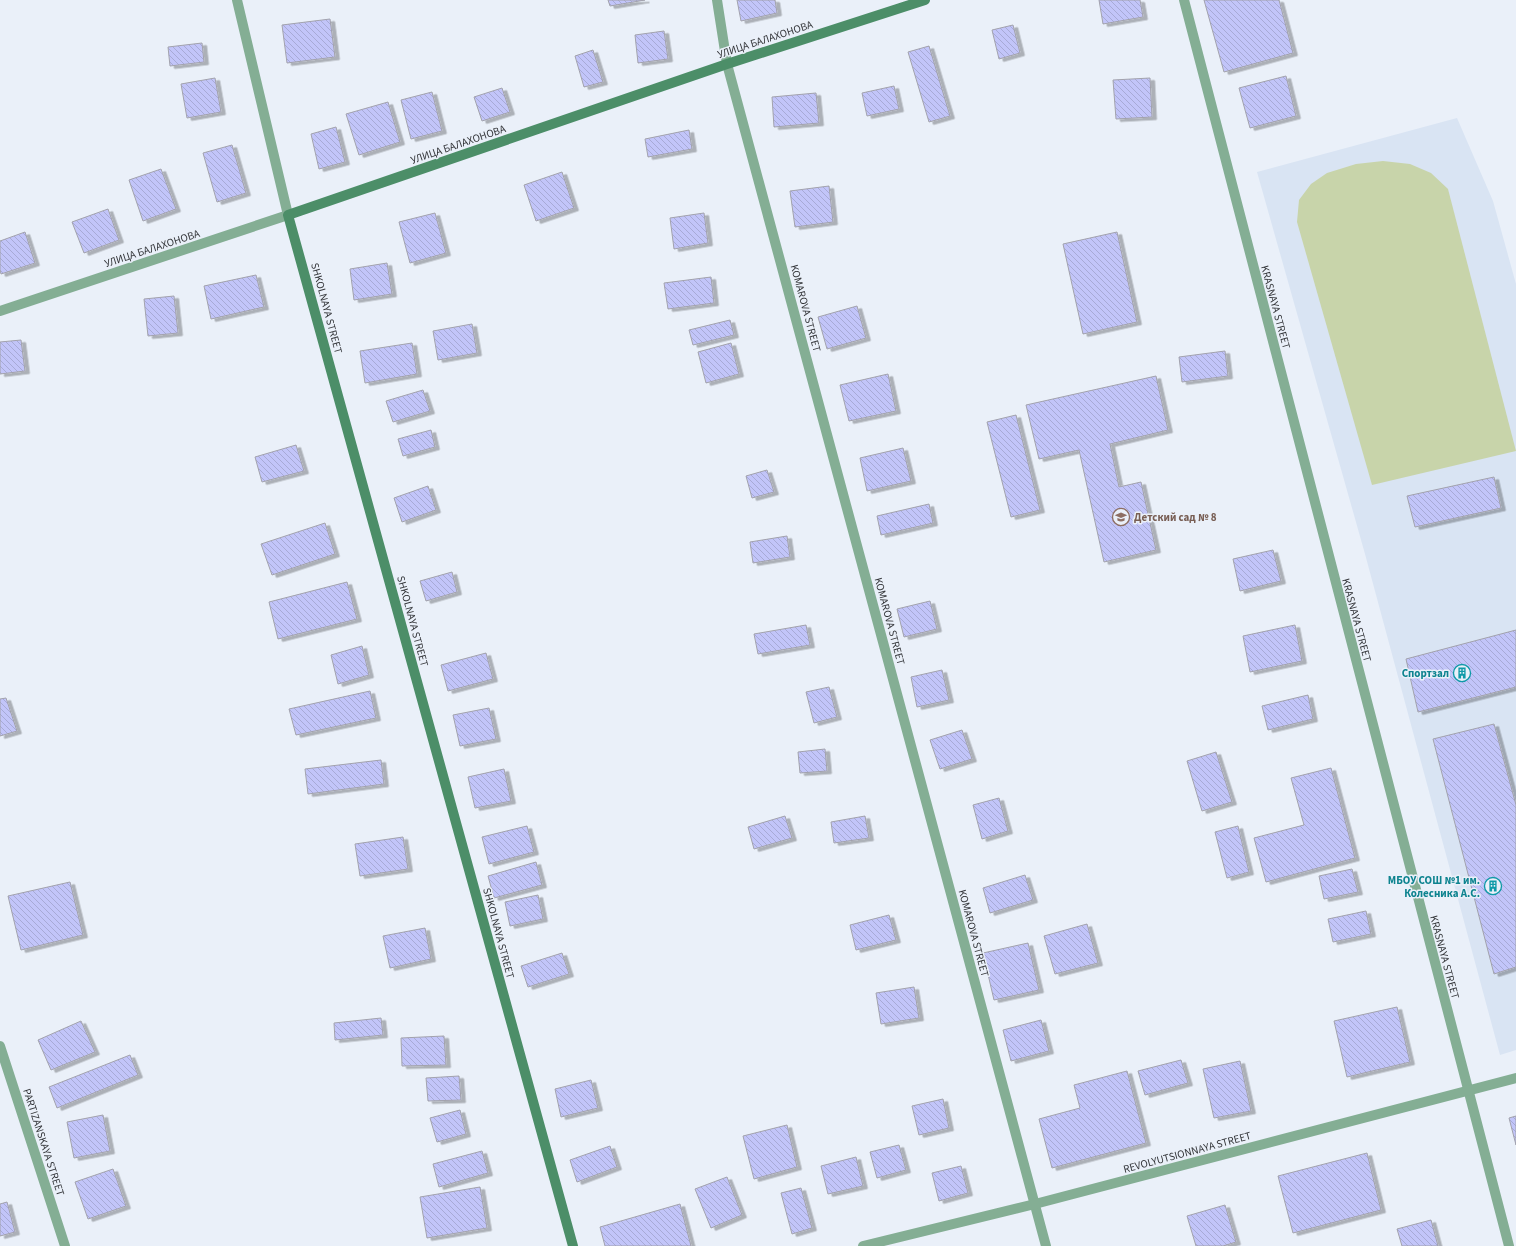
<svg xmlns="http://www.w3.org/2000/svg" width="1516" height="1246" font-family="'Source Sans 3',sans-serif">
<style>
.built{fill:#d9e4f3}
.green{fill:#c8d4aa}
.building{fill:url(#building-back-hatch);stroke:#a2a2ac;filter:url(#shadow)}
.lines{fill:none;stroke-linecap:round;stroke-linejoin:round}
.street{stroke:#84ae94;stroke-width:10}
.secondary{stroke:#4c8e68;stroke-width:10}
.labels{text-anchor:middle;stroke-width:3;stroke-linejoin:round;paint-order:stroke}
.street-label{font-size:11px;fill:#34363a;stroke:#eaf0f9}
.education-label{font-size:11px;font-weight:bold;fill:#785e54;stroke:#eaf0f9;text-anchor:start}
.culture-label{font-size:11px;font-weight:bold;fill:#0d838f;stroke:#eaf0f9;text-anchor:end}
</style>
<defs>
<pattern id="building-back-hatch" width="6" height="6" patternUnits="userSpaceOnUse"><rect width="6" height="6" fill="#c2c5f9"/><path d="M-1 5l2 2M0 0l6 6M5-1l2 2" fill="none" stroke="#a7aad6"/></pattern>
<filter id="shadow"><feDropShadow dx="4.5" dy="2.5" stdDeviation="0" flood-color="#0004"/></filter>
</defs>
<rect width="100%" height="100%" fill="#eaf0f9"/>
<polygon class="built" points="1457,118 1493,201 1516,284 1516,1050 1500,1055 1365,554 1257,172"/>
<polygon class="green" points="1383,161 1410,164 1431,173 1448,189 1516,451 1372,485 1297,222 1299,200 1311,184 1327,173 1356,164"/>
<g class="building">
<polygon points="608,0 645,0 610,6"/>
<polygon points="737,0 775,0 777,13 741,21"/>
<polygon points="1099,0 1140,0 1143,17 1103,24"/>
<polygon points="1204,0 1279,0 1293,53 1224,72"/>
<polygon points="330,19 335,57 287,63 282,25"/>
<polygon points="1013,25 1020,53 999,59 992,30"/>
<polygon points="664,31 668,59 638,63 635,35"/>
<polygon points="202,43 204,62 170,66 168,47"/>
<polygon points="929,46 950,116 929,122 908,52"/>
<polygon points="593,50 603,82 584,87 575,56"/>
<polygon points="1286,76 1296,116 1250,128 1239,88"/>
<polygon points="215,78 221,112 187,118 181,84"/>
<polygon points="1150,78 1152,117 1116,119 1113,80"/>
<polygon points="894,86 899,109 867,116 862,93"/>
<polygon points="502,88 510,112 482,121 474,97"/>
<polygon points="432,92 442,131 411,139 401,100"/>
<polygon points="816,93 819,123 774,127 772,97"/>
<polygon points="388,102 400,142 359,155 346,114"/>
<polygon points="336,127 345,162 319,169 311,134"/>
<polygon points="689,130 692,149 648,157 645,139"/>
<polygon points="232,145 246,193 217,202 203,153"/>
<polygon points="161,169 176,209 143,221 129,180"/>
<polygon points="562,172 574,208 536,221 524,185"/>
<polygon points="829,186 833,222 795,227 790,191"/>
<polygon points="108,209 119,240 84,253 72,222"/>
<polygon points="435,213 446,253 410,263 399,222"/>
<polygon points="704,213 708,243 674,249 670,218"/>
<polygon points="25,232 35,263 1,274 0,270 0,241"/>
<polygon points="1117,232 1137,322 1083,334 1063,244"/>
<polygon points="387,263 392,294 354,300 350,269"/>
<polygon points="256,275 264,307 211,319 204,286"/>
<polygon points="711,277 714,303 668,309 664,283"/>
<polygon points="174,296 178,333 148,336 144,299"/>
<polygon points="857,306 866,338 827,349 818,317"/>
<polygon points="730,320 734,335 693,345 689,330"/>
<polygon points="472,324 477,353 438,360 433,331"/>
<polygon points="21,340 25,371 0,374 0,342"/>
<polygon points="412,343 417,374 365,383 360,351"/>
<polygon points="731,343 739,374 706,383 698,352"/>
<polygon points="1225,351 1228,376 1182,382 1179,357"/>
<polygon points="888,374 896,411 849,421 840,385"/>
<polygon points="1156,376 1168,430 1110,444 1119,487 1141,482 1156,550 1104,562 1079,450 1039,459 1026,405"/>
<polygon points="423,390 430,411 393,422 386,401"/>
<polygon points="1016,415 1040,510 1011,517 987,422"/>
<polygon points="431,430 435,447 403,456 398,439"/>
<polygon points="296,445 304,471 262,482 255,457"/>
<polygon points="903,448 911,481 867,491 860,458"/>
<polygon points="767,470 774,492 752,498 746,476"/>
<polygon points="1494,477 1501,508 1415,527 1407,496"/>
<polygon points="428,486 436,510 402,522 394,498"/>
<polygon points="929,504 933,523 881,535 877,516"/>
<polygon points="325,523 335,554 272,575 261,544"/>
<polygon points="787,536 790,557 753,563 750,542"/>
<polygon points="1273,550 1281,581 1240,591 1233,559"/>
<polygon points="452,572 457,592 426,601 420,581"/>
<polygon points="347,582 357,619 278,639 269,602"/>
<polygon points="930,601 937,629 904,637 897,609"/>
<polygon points="806,625 810,645 758,654 754,634"/>
<polygon points="1295,625 1302,661 1250,672 1243,636"/>
<polygon points="1516,630 1516,687 1418,712 1406,659"/>
<polygon points="362,646 369,675 338,684 331,655"/>
<polygon points="486,653 493,679 448,691 441,665"/>
<polygon points="942,670 949,700 917,707 911,677"/>
<polygon points="829,687 837,717 814,723 806,692"/>
<polygon points="370,691 376,718 296,735 289,709"/>
<polygon points="1308,695 1313,719 1268,730 1262,706"/>
<polygon points="6,698 17,731 0,736 0,699"/>
<polygon points="489,708 496,739 460,746 453,715"/>
<polygon points="1494,724 1516,805 1516,967 1494,974 1433,739"/>
<polygon points="962,730 972,759 940,769 930,740"/>
<polygon points="825,749 827,771 800,773 798,752"/>
<polygon points="1216,752 1232,802 1202,811 1187,761"/>
<polygon points="381,760 384,784 308,794 305,769"/>
<polygon points="1331,768 1355,858 1266,882 1254,838 1304,825 1291,778"/>
<polygon points="504,769 511,801 475,808 468,777"/>
<polygon points="999,798 1008,831 982,839 973,805"/>
<polygon points="785,816 792,838 754,849 748,827"/>
<polygon points="865,816 869,838 834,843 831,822"/>
<polygon points="527,826 534,852 489,864 482,837"/>
<polygon points="1238,826 1249,872 1227,878 1215,832"/>
<polygon points="403,837 408,869 360,876 355,844"/>
<polygon points="536,862 542,885 494,898 488,876"/>
<polygon points="1352,869 1358,892 1324,899 1319,876"/>
<polygon points="1025,875 1033,900 990,913 983,888"/>
<polygon points="70,882 83,935 21,950 8,896"/>
<polygon points="538,895 543,919 510,926 505,902"/>
<polygon points="1366,911 1371,934 1333,942 1328,919"/>
<polygon points="889,915 896,940 856,950 850,925"/>
<polygon points="1087,924 1098,963 1055,974 1044,936"/>
<polygon points="425,928 431,959 390,968 383,936"/>
<polygon points="1028,943 1039,990 994,1000 983,953"/>
<polygon points="562,953 569,974 528,987 521,966"/>
<polygon points="914,987 919,1018 881,1024 876,993"/>
<polygon points="1397,1007 1410,1062 1347,1077 1334,1021"/>
<polygon points="381,1018 383,1035 335,1040 334,1023"/>
<polygon points="1041,1020 1049,1051 1011,1061 1003,1030"/>
<polygon points="81,1021 95,1052 51,1070 38,1040"/>
<polygon points="444,1036 446,1065 402,1066 401,1038"/>
<polygon points="130,1055 138,1075 57,1108 49,1087"/>
<polygon points="1181,1060 1188,1083 1145,1095 1138,1071"/>
<polygon points="1240,1061 1251,1111 1214,1118 1203,1069"/>
<polygon points="1127,1071 1146,1143 1052,1168 1039,1119 1080,1108 1074,1085"/>
<polygon points="459,1076 461,1100 428,1101 426,1078"/>
<polygon points="591,1080 598,1108 561,1117 555,1089"/>
<polygon points="943,1099 949,1128 919,1135 912,1106"/>
<polygon points="460,1110 466,1134 437,1142 430,1118"/>
<polygon points="103,1115 110,1151 74,1158 67,1122"/>
<polygon points="1516,1116 1516,1145 1509,1118"/>
<polygon points="787,1125 797,1167 754,1179 743,1136"/>
<polygon points="899,1145 906,1170 877,1178 870,1152"/>
<polygon points="610,1146 617,1167 577,1182 570,1160"/>
<polygon points="482,1151 488,1173 439,1187 433,1164"/>
<polygon points="1367,1153 1381,1210 1293,1233 1278,1176"/>
<polygon points="856,1157 863,1186 828,1194 821,1166"/>
<polygon points="961,1166 968,1193 939,1201 932,1173"/>
<polygon points="113,1169 126,1206 88,1219 75,1182"/>
<polygon points="727,1177 742,1215 711,1228 695,1189"/>
<polygon points="480,1187 487,1228 427,1238 420,1197"/>
<polygon points="801,1188 812,1228 792,1234 781,1193"/>
<polygon points="7,1202 15,1232 0,1236 0,1204"/>
<polygon points="680,1204 691,1246 605,1246 600,1227"/>
<polygon points="1225,1205 1236,1242 1223,1246 1196,1246 1187,1216"/>
<polygon points="1431,1220 1438,1246 1402,1246 1397,1229"/>
</g>
<g class="lines">
<g class="street">
<polyline points="717,0 727,64 1046,1246"/>
<polyline points="1184,0 1509,1246"/>
<polyline points="0,311 288,215 237,0"/>
<polyline points="0,1046 65,1246"/>
<polyline points="863,1246 1035,1204 1516,1078"/>
</g>
<polyline class="secondary" points="573,1246 288,215 727,64 925,0"/>
</g>
<defs>
<g id="school-ring" transform="scale(0.9)"><circle r="9.5" fill="#eaf0f9" stroke="#8d6e63" stroke-width="1.5"/><path d="M0-5L7-2L0 1L-7-2ZM-4 1L0 2.5L4 1V4Q0 6-4 4Z" fill="#8d6e63"/></g>
<g id="building-ring" transform="scale(0.9)"><circle r="9.5" fill="#eaf0f9" stroke="#0f9aa8" stroke-width="1.5"/><path d="M-4-6H4V6H1V3H-1V6H-4ZM-2.5-4.3h1.7v1.8h-1.7ZM.8-4.3h1.7v1.8H.8ZM-2.5-1h1.7V.8h-1.7ZM.8-1h1.7V.8H.8Z" fill="#0f9aa8"/></g>
</defs>
<g fill-rule="evenodd">
<use href="#school-ring" x="1121" y="517"/>
<use href="#building-ring" x="1462" y="673"/>
<use href="#building-ring" x="1493" y="886"/>
</g>
<g class="labels">
<g class="street-label">
<text transform="translate(765 39) rotate(-18)" y="4">УЛИЦА БАЛАХОНОВА</text>
<text transform="translate(458 144) rotate(-19)" y="4">УЛИЦА БАЛАХОНОВА</text>
<text transform="translate(152 248) rotate(-18)" y="4">УЛИЦА БАЛАХОНОВА</text>
<text transform="translate(1276 307) rotate(75)" y="4">KRASNAYA STREET</text>
<text transform="translate(327 308) rotate(75)" y="4">SHKOLNAYA STREET</text>
<text transform="translate(806 308) rotate(75)" y="4">KOMAROVA STREET</text>
<text transform="translate(1357 620) rotate(75)" y="4">KRASNAYA STREET</text>
<text transform="translate(413 621) rotate(75)" y="4">SHKOLNAYA STREET</text>
<text transform="translate(890 621) rotate(75)" y="4">KOMAROVA STREET</text>
<text transform="translate(499 933) rotate(75)" y="4">SHKOLNAYA STREET</text>
<text transform="translate(974 933) rotate(75)" y="4">KOMAROVA STREET</text>
<text transform="translate(1445 957) rotate(75)" y="4">KRASNAYA STREET</text>
<text transform="translate(44 1142) rotate(72)" y="4">PARTIZANSKAYA STREET</text>
<text transform="translate(1187 1152) rotate(-15)" y="4">REVOLYUTSIONNAYA STREET</text>
</g>
<g class="education-label">
<text x="1134" y="521">Детский сад № 8</text>
</g>
<g class="culture-label">
<text x="1449" y="677">Спортзал</text>
<text x="1480" y="884">МБОУ СОШ №1 им.<tspan x="1480" dy="13">Колесника А.С.</tspan></text>
</g>
</g>
</svg>
